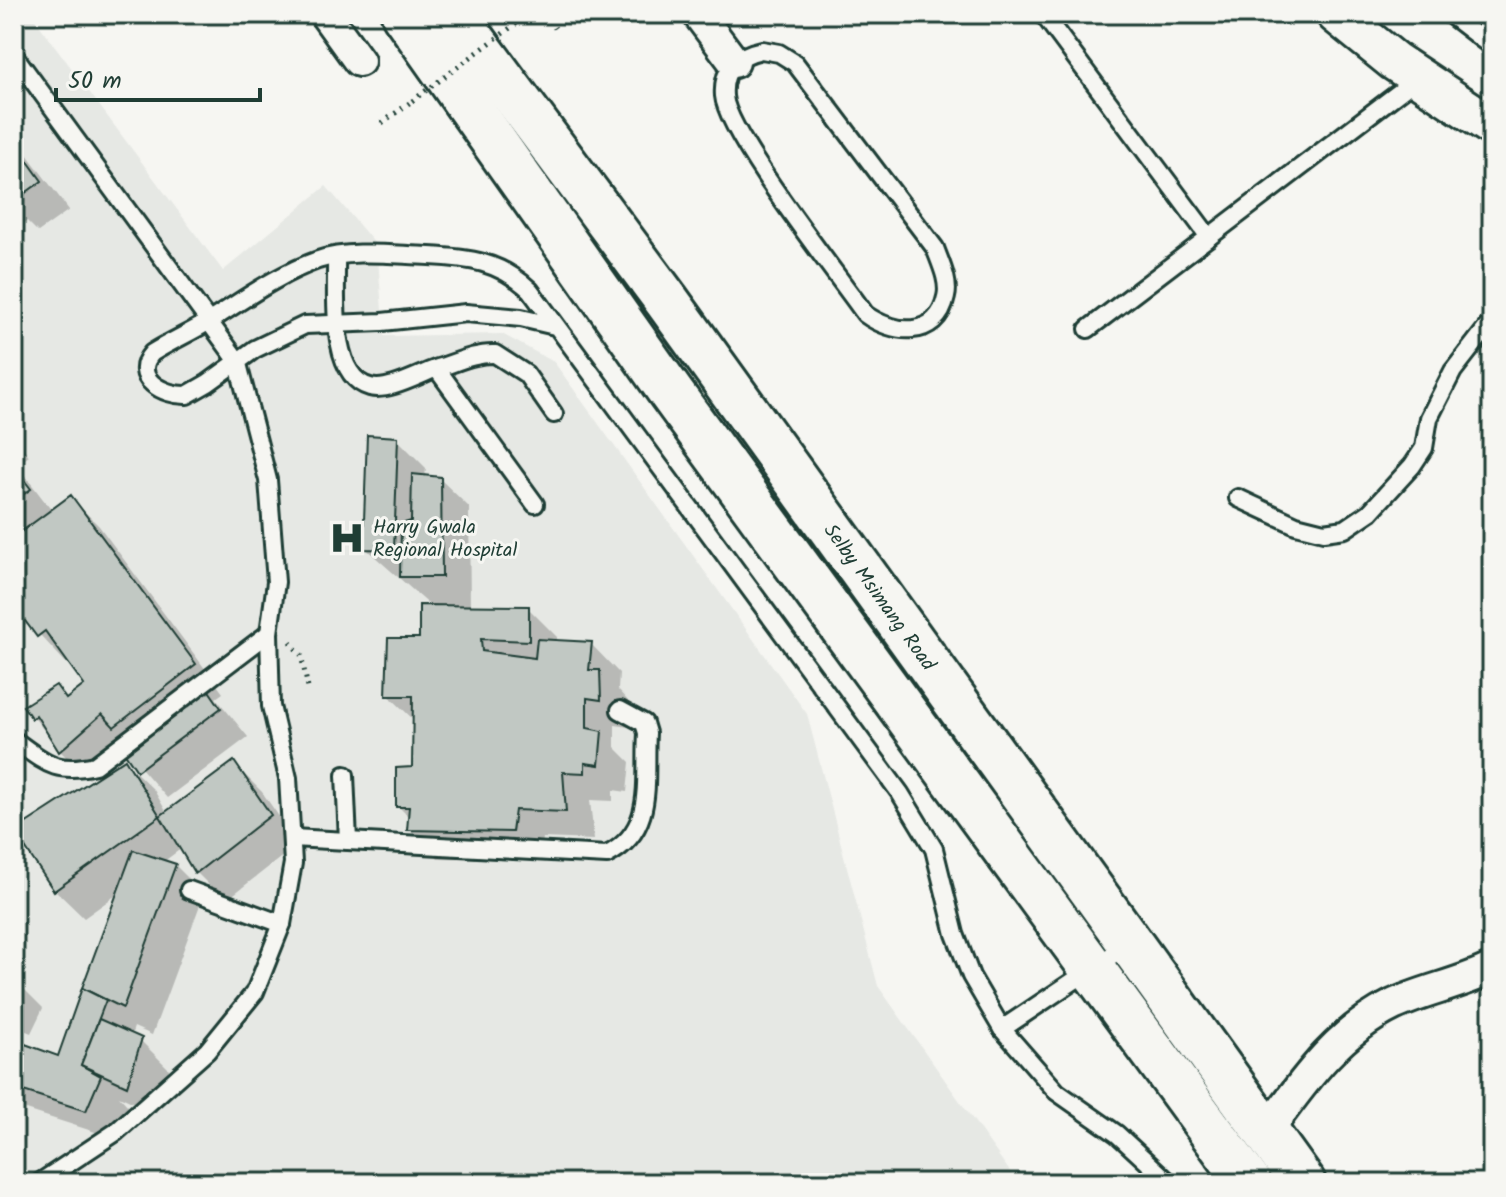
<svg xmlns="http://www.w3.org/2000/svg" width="1506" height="1197" font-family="Kalam,sans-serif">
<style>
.built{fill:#e6e8e4}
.shadow{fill:#0003}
.building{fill:#c1c8c3;stroke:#1f3d34;stroke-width:2}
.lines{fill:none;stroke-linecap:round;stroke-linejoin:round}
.service-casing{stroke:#1f3d34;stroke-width:22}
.minor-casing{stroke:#1f3d34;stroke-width:36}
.tertiary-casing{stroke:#1f3d34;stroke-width:44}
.secondary-casing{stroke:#1f3d34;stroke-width:50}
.path{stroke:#1f3d34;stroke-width:5;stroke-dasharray:2 6;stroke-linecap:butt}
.service{stroke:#f6f6f2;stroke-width:16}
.minor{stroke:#f6f6f2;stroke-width:30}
.tertiary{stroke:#f6f6f2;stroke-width:38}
.secondary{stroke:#f6f6f2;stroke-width:44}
.path-bridge{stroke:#1f3d34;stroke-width:5;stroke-dasharray:2 6;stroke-linecap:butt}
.labels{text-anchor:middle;stroke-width:6;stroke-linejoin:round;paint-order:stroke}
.poi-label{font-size:20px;fill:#1f3d34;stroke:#f6f6f2;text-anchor:start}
.street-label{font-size:20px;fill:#1f3d34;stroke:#f6f6f2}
</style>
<rect width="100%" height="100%" fill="#f6f6f2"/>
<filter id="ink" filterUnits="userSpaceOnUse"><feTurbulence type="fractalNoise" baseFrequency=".0125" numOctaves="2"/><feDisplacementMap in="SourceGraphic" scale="16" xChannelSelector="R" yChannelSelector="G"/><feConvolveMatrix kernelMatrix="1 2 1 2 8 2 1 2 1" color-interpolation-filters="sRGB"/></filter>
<g filter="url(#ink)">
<polygon class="built" points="14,14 31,14 223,271 326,186 377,246 384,336 502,334 554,362 807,714 878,986 1018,1183 14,1183"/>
<g class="shadow">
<polygon points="14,137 69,210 38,232 27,221 14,231"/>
<polygon points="14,434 29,456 17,465 52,511 71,498 99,526 223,693 216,698 248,737 167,798 123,747 89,779 60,751 26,707 56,688 68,700 86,685 70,662 67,664 29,623 14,633"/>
<polygon points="397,439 426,468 425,477 440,479 469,507 470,607 528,608 557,637 557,642 591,644 619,673 618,690 628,701 629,727 615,725 615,747 630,762 627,792 613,790 613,801 590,800 594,840 543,838 540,859 438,858 409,829 410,818 398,806 414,769 415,721 388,695 421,640 432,607 365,548"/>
<polygon points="125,762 154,790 167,813 234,764 262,792 298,844 225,901 197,873 182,848 163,862 175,865 204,894 152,1035 134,1027 131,1036 140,1040 169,1069 156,1113 119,1096 128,1106 114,1138 14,1106 14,1043 59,1058 119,893 84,918 55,890 15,833"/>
<polygon points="14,979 43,1008 31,1033 14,1026"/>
</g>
<g class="building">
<polygon points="14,142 42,181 14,201"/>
<polygon points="367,435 398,437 394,550 363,549"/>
<polygon points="14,467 31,489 14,501"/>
<polygon points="412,474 441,477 442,577 400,577 401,524 411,521"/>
<polygon points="71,495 196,664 114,727 102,714 59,752 36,715 32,719 23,706 56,685 66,699 84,685 45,631 37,637 14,606 14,537"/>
<polygon points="419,605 529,606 529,641 481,639 482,651 535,658 537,639 592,642 589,670 600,670 601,700 587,698 587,728 602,731 599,765 585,763 585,773 563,772 566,812 515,810 512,832 407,830 409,807 396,807 396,768 412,767 413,696 386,696 388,638 419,638"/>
<polygon points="205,685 221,708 137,771 118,743"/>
<polygon points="125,759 160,816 54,891 14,831"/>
<polygon points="234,761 271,815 195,874 160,816"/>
<polygon points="133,850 176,864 123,1008 82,988"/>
<polygon points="82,988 106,1000 81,1065 101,1076 86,1111 14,1088 14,1040 58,1056"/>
<polygon points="99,1019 142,1038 127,1086 81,1065"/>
</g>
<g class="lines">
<g class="service-casing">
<g id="service">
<polyline points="1043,14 1209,237"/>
<polyline points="1449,14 1492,47"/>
<path d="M762 50 779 53 795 63 935 248C940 262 950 282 946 297 937 340 892 334 865 314 837 274 727 135 724 96 722 69 737 55 762 50Z"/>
<polyline points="14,55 237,360 268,480 276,582 269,633 271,706 288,778 293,863 282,924 255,992 207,1051 116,1132 39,1183"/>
<path d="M336 257C337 291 328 376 370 387 388 392 418 375 435 369 455 363 475 353 495 354L526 374 554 414"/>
<path d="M555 326 521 318 466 313 382 322 305 325 255 349 208 383 187 395C164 396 130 378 152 353 171 341 192 332 211 320 246 298 279 274 318 260 352 249 393 255 429 256 469 258 499 261 530 290L900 793 934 849 955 934 971 976 1002 1029 1057 1092 1117 1134 1170 1183"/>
<polyline points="1088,329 1418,78"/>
<polyline points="437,369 535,504"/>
<polyline points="1238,498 1296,525 1324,532 1345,529 1370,512 1412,466 1424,448 1429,418 1453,371 1492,321"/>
<path d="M14 740C46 763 55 774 95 765L269 633"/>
<polyline points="345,775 348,841"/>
<path d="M292 838 607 855C656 830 644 781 647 733L644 723 620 710"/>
<polyline points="189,890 282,924"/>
<polyline points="1002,1029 1130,943"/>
</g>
</g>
<g class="minor-casing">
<g id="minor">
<polyline points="325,14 359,61"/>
<polyline points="698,14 734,62"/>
<path d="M1267 1131C1303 1082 1337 1032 1393 1005 1425 990 1461 984 1492 968"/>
</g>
</g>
<g class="tertiary-casing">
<polyline id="tertiary" points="1336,14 1394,61 1492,126"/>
</g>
<g class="secondary-casing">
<g id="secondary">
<polyline points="404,14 671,393 1249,1183"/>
<path id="s1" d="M454 14 667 301 1303 1183"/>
</g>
</g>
<g class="path">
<polyline points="545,14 555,28"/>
<polyline points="382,123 412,101"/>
<polyline points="290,642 301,655 308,688"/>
</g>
<use href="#service" class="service"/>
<use href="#minor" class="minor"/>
<use href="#tertiary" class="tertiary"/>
<use href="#secondary" class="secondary"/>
<polyline class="path-bridge" points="412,101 529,14"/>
</g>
</g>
<defs>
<g id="hospital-bare" transform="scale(2.76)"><path d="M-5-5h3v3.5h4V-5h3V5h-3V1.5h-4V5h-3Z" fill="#1f3d34" stroke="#f6f6f2" stroke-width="2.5" paint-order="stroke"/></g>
</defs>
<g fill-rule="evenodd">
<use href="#hospital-bare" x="347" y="538"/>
</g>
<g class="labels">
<g class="poi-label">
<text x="373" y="533">Harry Gwala<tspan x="373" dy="23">Regional Hospital</tspan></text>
</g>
<g class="street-label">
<text dy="7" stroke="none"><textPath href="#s1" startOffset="722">Selby Msimang Road</textPath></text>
</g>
</g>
<rect width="1506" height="1197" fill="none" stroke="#f6f6f2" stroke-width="48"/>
<rect x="24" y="24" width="1458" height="1149" fill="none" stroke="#1f3d34" stroke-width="3" filter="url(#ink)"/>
<path d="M56 88v12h204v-12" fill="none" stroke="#1f3d34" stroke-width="4"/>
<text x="68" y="88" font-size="24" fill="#1f3d34" stroke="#f6f6f2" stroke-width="6" paint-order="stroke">50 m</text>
</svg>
